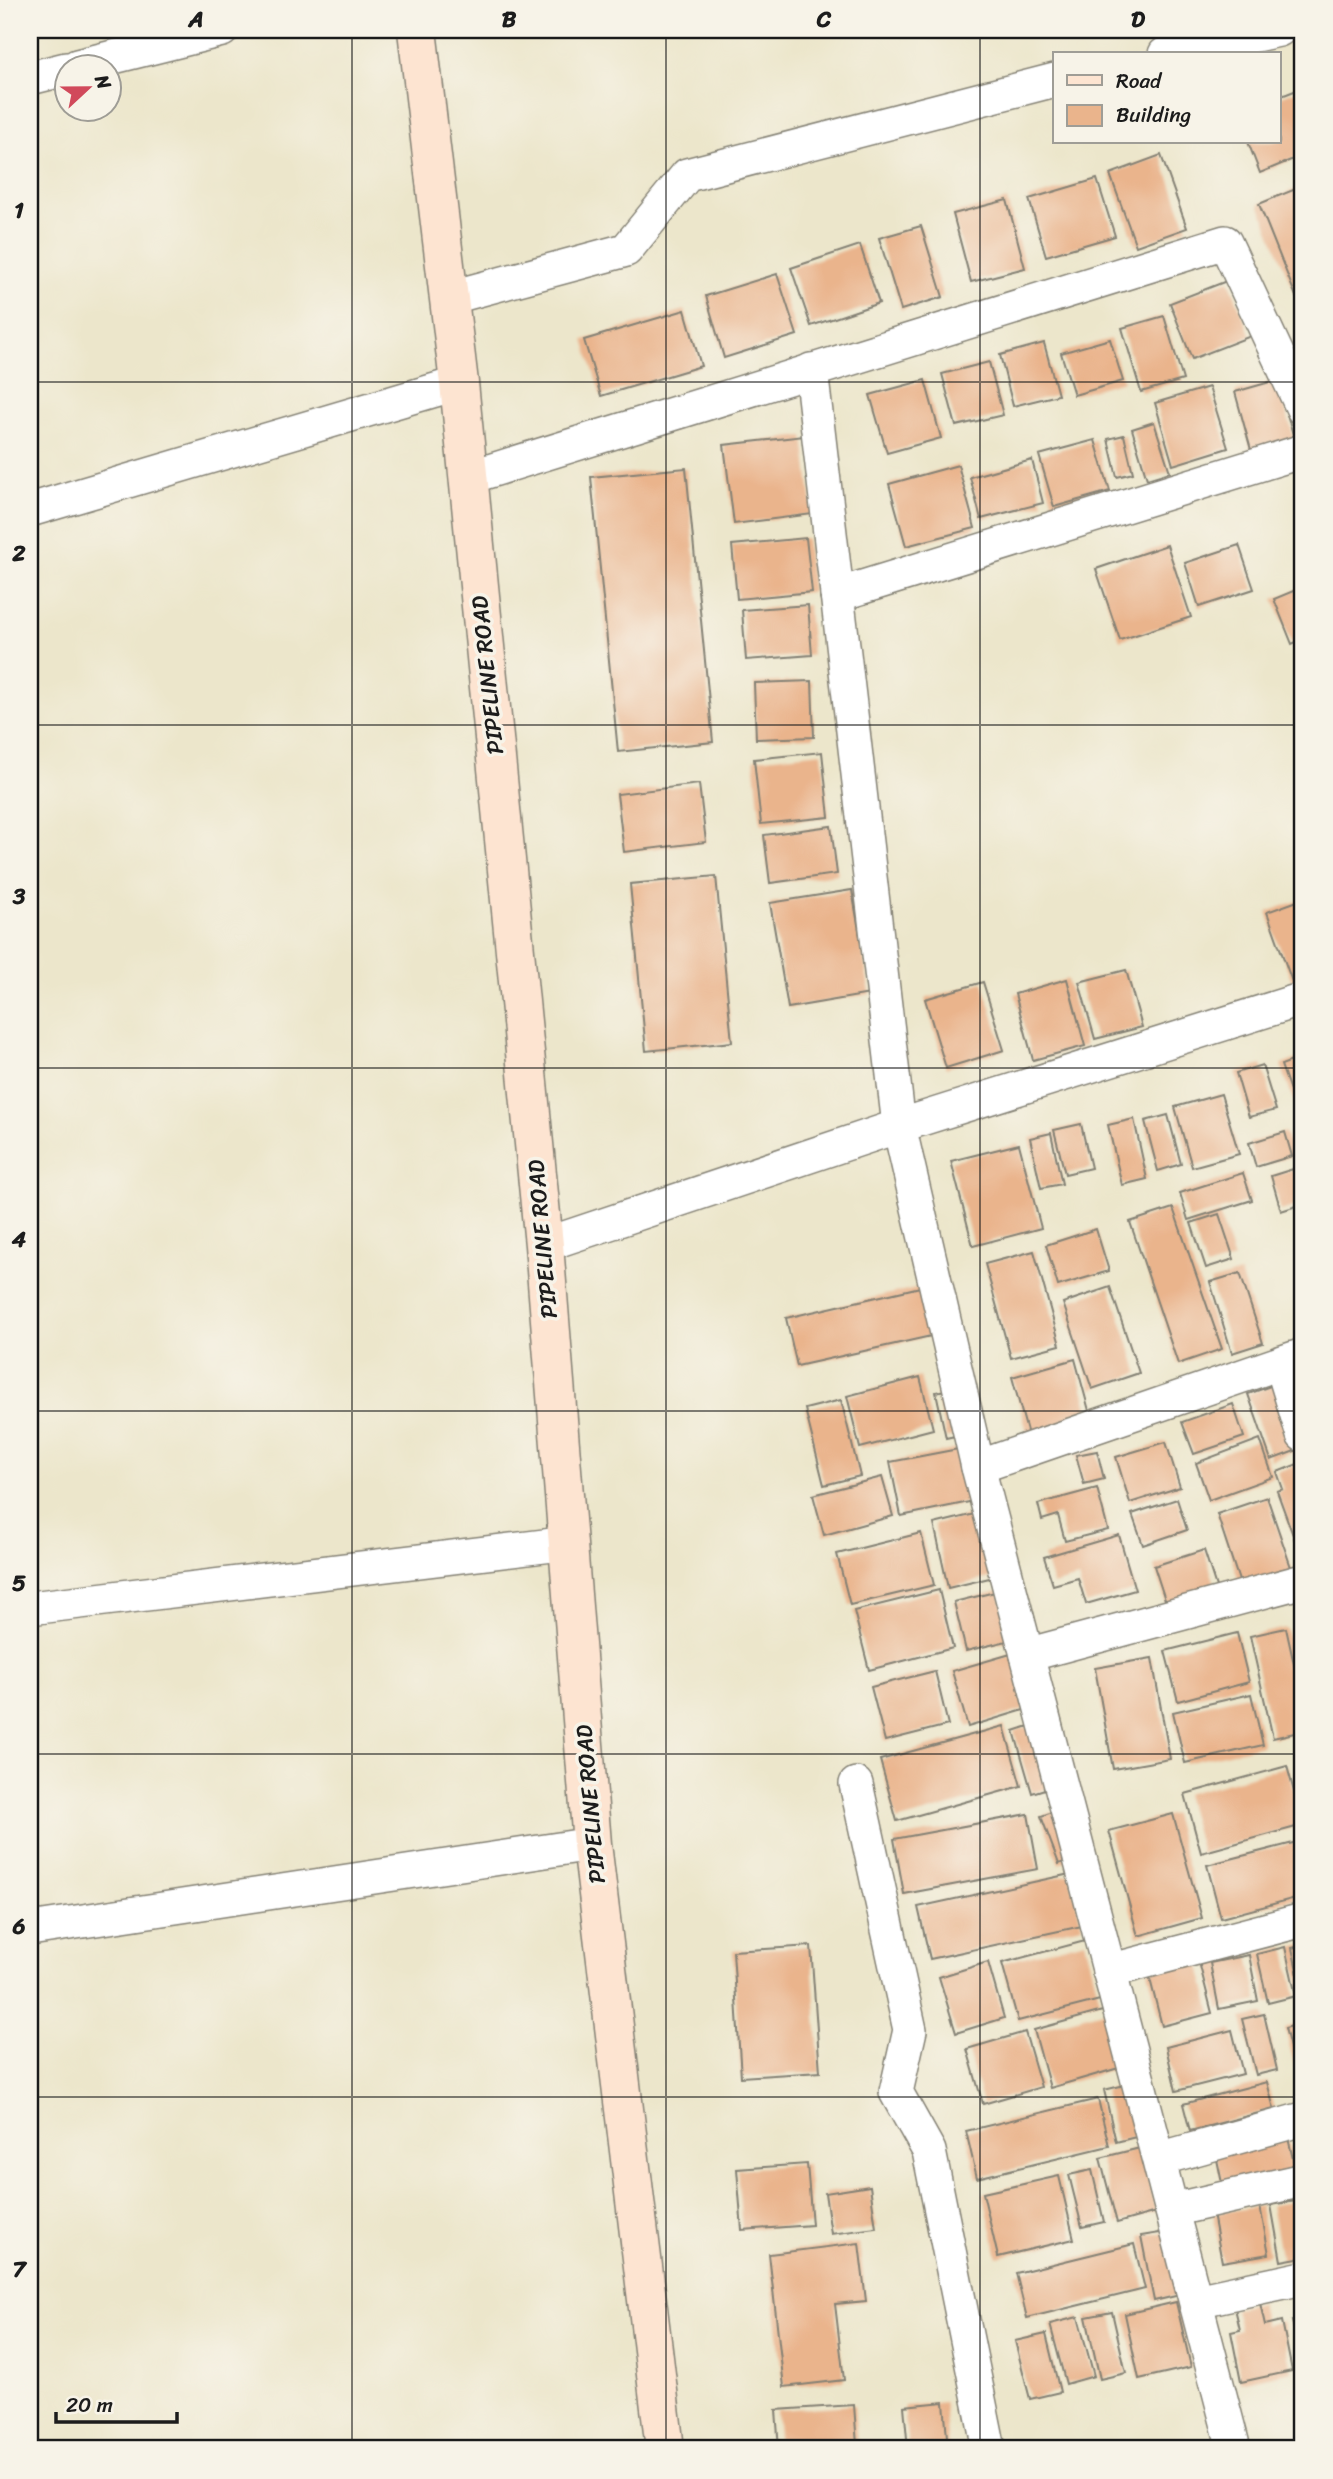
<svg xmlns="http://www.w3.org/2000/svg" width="1333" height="2479" font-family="Sriracha,sans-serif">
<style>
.building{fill:#eab48c}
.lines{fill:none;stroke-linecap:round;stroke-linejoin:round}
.minor-casing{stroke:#848174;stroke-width:36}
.secondary-casing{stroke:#848174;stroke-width:41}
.minor{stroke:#fff;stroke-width:33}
.secondary{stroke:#fde4d1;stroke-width:38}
.grid{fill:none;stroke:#1c1c1c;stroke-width:2;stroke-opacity:0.55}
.labels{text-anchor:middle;stroke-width:7;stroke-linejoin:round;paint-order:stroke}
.street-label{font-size:23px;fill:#1c1c1c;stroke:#f7f3e8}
.neatline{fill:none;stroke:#1c1c1c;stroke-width:2.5}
.grid-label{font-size:23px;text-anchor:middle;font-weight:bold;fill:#1c1c1c}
</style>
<rect width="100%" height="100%" fill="#f7f3e8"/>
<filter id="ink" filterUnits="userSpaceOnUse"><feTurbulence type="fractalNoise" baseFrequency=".0143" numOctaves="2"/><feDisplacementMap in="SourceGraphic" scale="14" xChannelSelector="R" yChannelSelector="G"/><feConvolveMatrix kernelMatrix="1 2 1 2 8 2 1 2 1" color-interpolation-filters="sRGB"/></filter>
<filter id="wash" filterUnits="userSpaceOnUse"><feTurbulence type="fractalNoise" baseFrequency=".00686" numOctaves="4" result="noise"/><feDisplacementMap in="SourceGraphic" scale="28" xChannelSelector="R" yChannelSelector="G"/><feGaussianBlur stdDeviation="1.57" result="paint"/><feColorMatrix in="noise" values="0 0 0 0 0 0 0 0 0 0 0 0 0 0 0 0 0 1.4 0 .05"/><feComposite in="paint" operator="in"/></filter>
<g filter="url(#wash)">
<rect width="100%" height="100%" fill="#ece6cb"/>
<g id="blocks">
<g class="building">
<polygon points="1302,88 1303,155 1260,173 1248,142 1279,142 1279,97"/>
<polygon points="1161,155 1187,228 1136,246 1110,174"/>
<polygon points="1097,179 1115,236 1046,256 1029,199"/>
<polygon points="1303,186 1303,314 1259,204"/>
<polygon points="1007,200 1025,268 971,282 953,214"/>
<polygon points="921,226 943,297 901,310 879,238"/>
<polygon points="860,245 879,303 811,326 791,268"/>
<polygon points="777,274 797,335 724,358 706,296"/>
<polygon points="1229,280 1251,336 1192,359 1170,303"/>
<polygon points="685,310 701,366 601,396 584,340"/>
<polygon points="1164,316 1183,380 1141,392 1122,328"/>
<polygon points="1110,339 1123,381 1074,395 1061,353"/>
<polygon points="1044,343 1058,395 1013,406 1000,355"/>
<polygon points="989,362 1003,415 956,426 942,374"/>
<polygon points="925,380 941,438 887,453 870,395"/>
<polygon points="1277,380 1294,438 1251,450 1235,392"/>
<polygon points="1209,387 1228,448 1173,465 1155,403"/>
<polygon points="1154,422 1170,472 1147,479 1132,429"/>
<polygon points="1124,435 1133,473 1117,477 1108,439"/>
<polygon points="804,436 813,514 734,524 724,445"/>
<polygon points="1095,440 1110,491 1054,507 1039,455"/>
<polygon points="1032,460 1043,503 981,519 970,477"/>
<polygon points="958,465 975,528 906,546 889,484"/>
<polygon points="686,468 713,742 618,752 591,477"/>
<polygon points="806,538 812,592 737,599 732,545"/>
<polygon points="1167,545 1191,617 1120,640 1096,569"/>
<polygon points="1239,545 1254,589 1199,607 1185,563"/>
<polygon points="1298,589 1303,601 1303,639 1292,644 1274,599"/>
<polygon points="808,605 812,655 746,660 742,610"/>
<polygon points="812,681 814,737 756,739 754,683"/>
<polygon points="822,752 829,817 761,824 754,759"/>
<polygon points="699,784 706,842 624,852 617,794"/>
<polygon points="831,826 837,874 770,883 764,835"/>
<polygon points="716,876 732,1042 646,1051 630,884"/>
<polygon points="852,890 870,994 788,1008 770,903"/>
<polygon points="1303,899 1303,984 1294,987 1267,912"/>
<polygon points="1126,970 1142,1027 1095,1039 1079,982"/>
<polygon points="1067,979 1085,1046 1033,1060 1015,994"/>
<polygon points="983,982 1004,1050 946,1068 925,999"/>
<polygon points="1303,1057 1303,1127 1281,1065"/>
<polygon points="1262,1065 1276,1110 1249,1117 1236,1073"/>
<polygon points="1221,1094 1239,1154 1192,1167 1175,1107"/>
<polygon points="1168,1115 1181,1164 1158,1171 1145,1121"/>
<polygon points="1134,1119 1147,1179 1122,1185 1108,1125"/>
<polygon points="1081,1124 1091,1168 1065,1174 1054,1130"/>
<polygon points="1285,1132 1292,1156 1256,1167 1249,1143"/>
<polygon points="1051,1133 1062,1184 1041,1188 1030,1138"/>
<polygon points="1019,1144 1041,1228 973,1246 951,1161"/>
<polygon points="1293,1169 1303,1204 1281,1211 1271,1176"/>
<polygon points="1243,1173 1252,1200 1188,1220 1180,1193"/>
<polygon points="1173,1208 1222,1349 1178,1364 1130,1222"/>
<polygon points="1219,1214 1234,1259 1206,1268 1191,1223"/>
<polygon points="1096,1229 1109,1271 1058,1286 1046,1245"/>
<polygon points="1034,1251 1060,1345 1011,1358 985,1264"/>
<polygon points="1240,1273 1263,1343 1232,1353 1210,1282"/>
<polygon points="929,1285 940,1334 797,1366 786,1318"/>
<polygon points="1110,1287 1139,1373 1092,1389 1063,1303"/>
<polygon points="1075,1359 1091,1418 1028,1435 1012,1377"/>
<polygon points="920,1377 933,1429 860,1448 847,1396"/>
<polygon points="1296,1377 1303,1448 1271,1460 1248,1394"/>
<polygon points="958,1387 968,1433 946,1438 936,1392"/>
<polygon points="841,1400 860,1476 824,1485 805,1409"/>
<polygon points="1233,1404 1244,1437 1194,1454 1182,1422"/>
<polygon points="1260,1439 1273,1477 1209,1500 1196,1463"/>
<polygon points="1166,1442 1180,1487 1130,1503 1116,1457"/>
<polygon points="974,1446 984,1499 901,1516 890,1462"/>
<polygon points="1097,1451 1104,1479 1084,1484 1076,1455"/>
<polygon points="1303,1462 1303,1547 1298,1549 1277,1491 1283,1489 1277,1472"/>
<polygon points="882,1477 893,1516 824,1535 813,1495"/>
<polygon points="1097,1488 1108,1530 1065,1541 1058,1515 1042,1520 1038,1504"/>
<polygon points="1267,1497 1294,1576 1243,1593 1217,1514"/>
<polygon points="1177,1499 1187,1530 1143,1545 1132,1514"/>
<polygon points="991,1510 1006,1574 948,1588 934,1524"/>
<polygon points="921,1533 934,1585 850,1605 837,1554"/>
<polygon points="1119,1535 1135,1590 1086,1604 1078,1578 1053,1585 1044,1557"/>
<polygon points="1204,1550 1219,1596 1169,1612 1154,1566"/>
<polygon points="939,1590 953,1648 869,1670 854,1611"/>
<polygon points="999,1591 1011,1640 966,1651 954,1602"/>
<polygon points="1286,1628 1303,1705 1303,1731 1273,1738 1250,1636"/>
<polygon points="1237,1633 1249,1682 1178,1701 1165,1651"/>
<polygon points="1021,1651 1037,1706 968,1727 952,1671"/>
<polygon points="1152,1658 1170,1759 1113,1769 1095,1668"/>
<polygon points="935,1671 948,1725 885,1741 871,1687"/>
<polygon points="1251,1694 1263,1745 1185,1763 1173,1712"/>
<polygon points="1044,1721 1064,1783 1032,1793 1014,1731"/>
<polygon points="1004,1726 1021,1786 897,1821 880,1760"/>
<polygon points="1287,1766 1303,1825 1201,1853 1185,1794"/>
<polygon points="1058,1810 1076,1858 1059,1864 1041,1816"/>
<polygon points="1028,1814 1038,1869 904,1894 894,1839"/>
<polygon points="1173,1814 1202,1918 1138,1936 1109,1831"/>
<polygon points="1297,1842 1303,1864 1303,1896 1221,1918 1207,1865"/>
<polygon points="1070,1874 1082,1926 930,1959 918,1907"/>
<polygon points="1085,1941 1100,2000 1018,2021 1002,1963"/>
<polygon points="1303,1945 1303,1993 1302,1993 1292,1948"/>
<polygon points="811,1946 820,2072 741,2077 733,1951"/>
<polygon points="1285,1947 1296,1996 1268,2003 1257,1954"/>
<polygon points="1249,1955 1258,2001 1219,2009 1210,1963"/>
<polygon points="1198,1958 1212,2013 1162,2026 1148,1971"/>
<polygon points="988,1962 1004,2018 956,2033 939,1977"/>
<polygon points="1106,2010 1122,2067 1050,2088 1034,2030"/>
<polygon points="1264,2014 1277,2070 1256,2075 1242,2019"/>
<polygon points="1303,2023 1303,2074 1297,2075 1285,2028"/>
<polygon points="1232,2030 1243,2074 1176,2091 1166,2047"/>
<polygon points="1025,2032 1041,2087 983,2104 967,2049"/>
<polygon points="1267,2082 1274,2109 1190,2131 1183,2104"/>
<polygon points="1129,2084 1140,2136 1116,2142 1104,2090"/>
<polygon points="1098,2099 1109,2146 977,2178 966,2131"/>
<polygon points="1286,2129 1296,2172 1223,2188 1214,2145"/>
<polygon points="1140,2148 1156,2212 1117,2223 1100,2158"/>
<polygon points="807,2164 812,2225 742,2230 737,2169"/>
<polygon points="1092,2170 1104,2222 1082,2227 1069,2175"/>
<polygon points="1059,2176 1074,2239 998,2257 983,2193"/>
<polygon points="870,2186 876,2228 831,2234 825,2193"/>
<polygon points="1303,2200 1303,2257 1281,2261 1271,2205"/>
<polygon points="1260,2206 1269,2254 1222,2262 1213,2214"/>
<polygon points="1166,2232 1180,2295 1154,2301 1141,2236"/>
<polygon points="859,2243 866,2301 835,2304 844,2380 784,2387 769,2254"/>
<polygon points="1134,2244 1145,2289 1027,2318 1016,2273"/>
<polygon points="1176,2302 1191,2367 1139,2379 1125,2314"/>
<polygon points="1260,2303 1265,2325 1282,2321 1292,2371 1241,2382 1231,2332 1240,2330 1235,2308"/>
<polygon points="1112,2312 1126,2373 1100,2379 1086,2317"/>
<polygon points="1078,2317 1094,2376 1066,2384 1050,2324"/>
<polygon points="1303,2319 1303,2361 1302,2361 1292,2321"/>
<polygon points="1046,2334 1060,2392 1030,2399 1015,2341"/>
<polygon points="944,2402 948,2449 908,2449 904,2406"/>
<polygon points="854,2405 857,2445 779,2449 776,2410"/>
</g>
</g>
</g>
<g filter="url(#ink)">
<use href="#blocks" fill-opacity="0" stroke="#848174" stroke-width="2"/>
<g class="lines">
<g class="minor-casing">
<g id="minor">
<polyline points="1165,54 1279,30"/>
<polyline points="77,66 222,30"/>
<polyline points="30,78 66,69"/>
<polyline points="448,298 626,250 687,175 1055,80"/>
<polyline points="811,370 899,1126 978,1467 1234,2449"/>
<polyline points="467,478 1225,242 1303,409"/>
<polyline points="30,510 459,383"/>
<polyline points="837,595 1303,451"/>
<polyline points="544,1245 899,1126 1303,999"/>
<polyline points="1281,1363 1303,1435"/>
<polyline points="978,1467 1303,1355"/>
<polyline points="30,1608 569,1543"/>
<polyline points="1027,1655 1303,1581"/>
<polyline points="856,1784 910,2030 896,2092 929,2151 989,2449"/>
<polyline points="30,1929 592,1844"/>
<polyline points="1109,1971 1303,1920"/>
<polyline points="1159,2159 1303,2119"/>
<polyline points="1172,2210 1303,2180"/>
<polyline points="1196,2301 1303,2278"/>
</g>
</g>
<g class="secondary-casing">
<polyline id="secondary" points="417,30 459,383 544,1245 592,1844 665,2449"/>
</g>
<use href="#minor" class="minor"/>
<use href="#secondary" class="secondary"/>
</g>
</g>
<path class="grid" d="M352 30V2449M666 30V2449M980 30V2449M30 382H1303M30 725H1303M30 1068H1303M30 1411H1303M30 1754H1303M30 2097H1303"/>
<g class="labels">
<g class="street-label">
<text transform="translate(487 675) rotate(-96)" y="8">PIPELINE ROAD</text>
<text transform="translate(542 1239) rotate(-95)" y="8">PIPELINE ROAD</text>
<text transform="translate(590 1804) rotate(-95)" y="8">PIPELINE ROAD</text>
</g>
</g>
<rect width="1333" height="2479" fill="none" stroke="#f7f3e8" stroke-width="77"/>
<rect x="1053" y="52" width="228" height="91" fill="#f7f3e8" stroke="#9f9d96" stroke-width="2"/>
<rect x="1067" y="75" width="35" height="10" fill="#fde4d1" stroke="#9f9d96" stroke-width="2"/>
<text x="1116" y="88" font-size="21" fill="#1c1c1c">Road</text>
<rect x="1067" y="105" width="35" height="21" fill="#eab48c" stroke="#9f9d96" stroke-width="2"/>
<text x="1116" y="122" font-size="21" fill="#1c1c1c">Building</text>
<g transform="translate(88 88) rotate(68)"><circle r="33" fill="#f7f3e8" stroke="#9f9d96" stroke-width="2"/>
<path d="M0-5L12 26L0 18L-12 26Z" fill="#d1495b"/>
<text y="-10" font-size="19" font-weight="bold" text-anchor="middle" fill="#1c1c1c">N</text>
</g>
<path d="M56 2412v10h121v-10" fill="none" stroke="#1c1c1c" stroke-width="3.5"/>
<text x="66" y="2412" font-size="21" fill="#1c1c1c" stroke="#f7f3e8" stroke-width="5" paint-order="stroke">20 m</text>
<rect x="38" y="38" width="1256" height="2402" class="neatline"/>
<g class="grid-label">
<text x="196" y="27">A</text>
<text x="509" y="27">B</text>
<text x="824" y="27">C</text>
<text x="1138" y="27">D</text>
<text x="19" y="218">1</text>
<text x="19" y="561">2</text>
<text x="19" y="904">3</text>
<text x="19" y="1247">4</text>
<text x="19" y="1591">5</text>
<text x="19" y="1934">6</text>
<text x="19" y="2277">7</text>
</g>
</svg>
